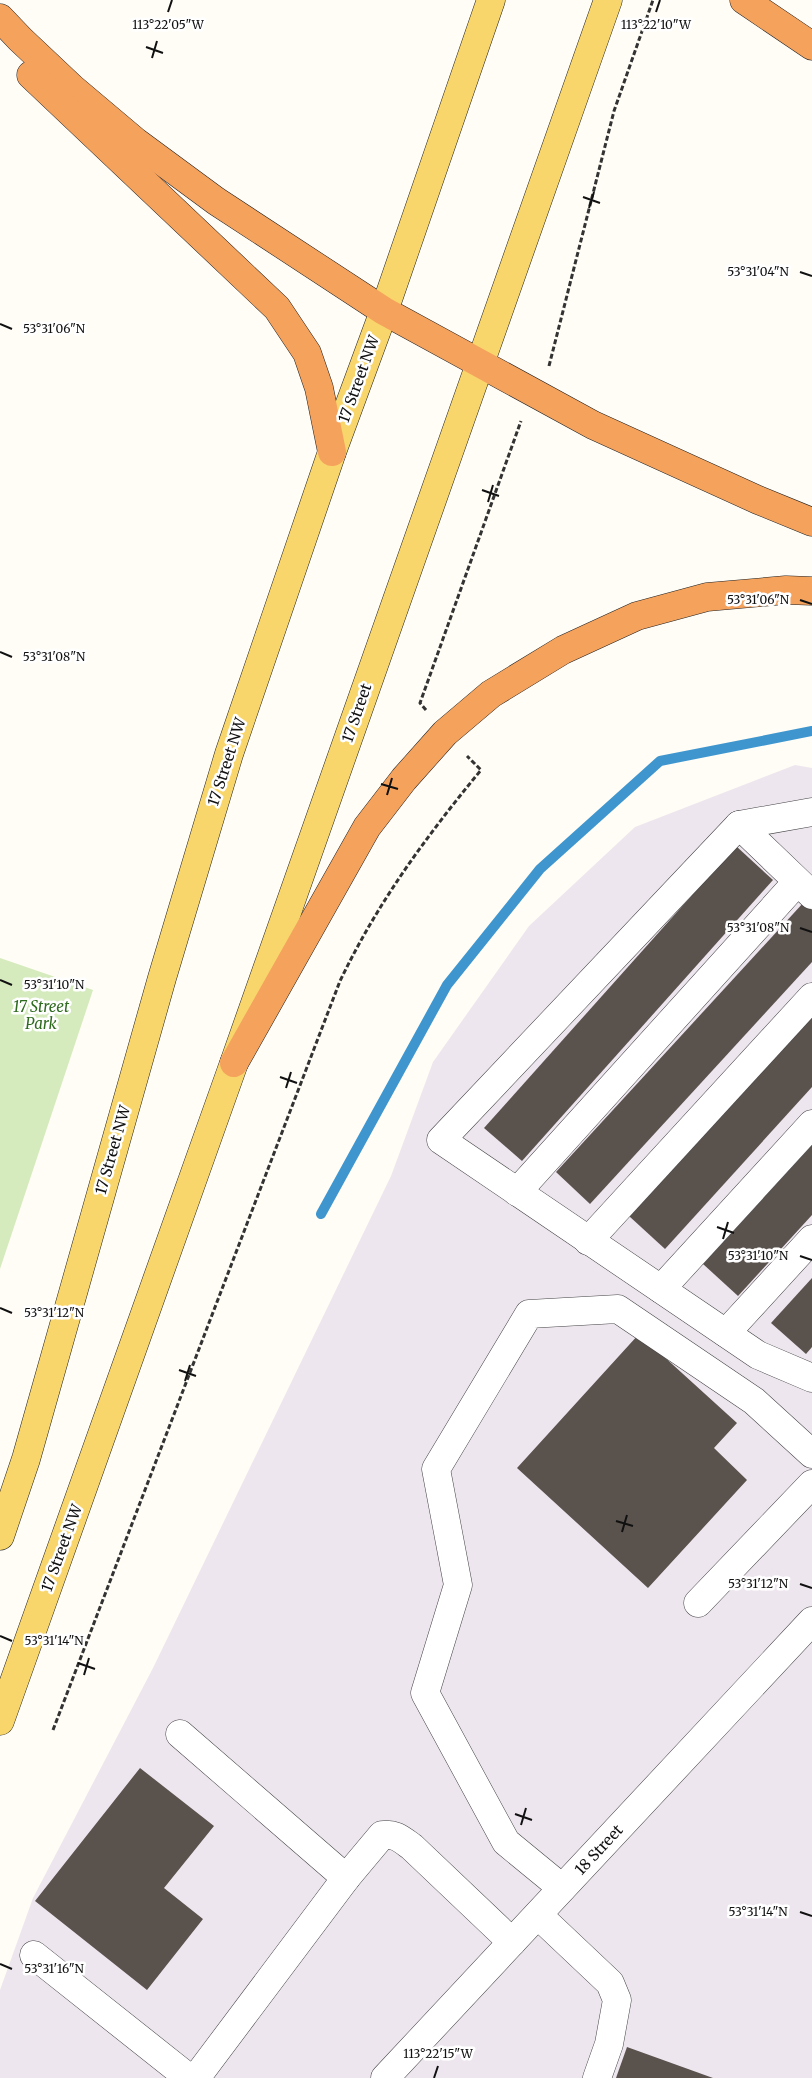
<svg xmlns="http://www.w3.org/2000/svg" width="812" height="2078" font-family="Merriweather,serif">
<style>
.industrial{fill:#eee6ef}
.green{fill:#d5ebbd}
.lines{fill:none;stroke-linecap:round;stroke-linejoin:round}
.stream{stroke:#3f96cf;stroke-width:10}
.building{fill:#5a524d}
.minor-casing{stroke:#444;stroke-width:29}
.major-casing{stroke:#222;stroke-width:29}
.highway-casing{stroke:#222;stroke-width:29}
.path{stroke:#333;stroke-width:3;stroke-dasharray:5 2.5;stroke-linecap:butt}
.minor{stroke:#fff;stroke-width:28}
.major{stroke:#f9d66b;stroke-width:28}
.highway{stroke:#f5a25d;stroke-width:28}
.ticks{fill:none;stroke:#111;stroke-width:2}
.labels{text-anchor:middle;stroke-width:5;stroke-linejoin:round;paint-order:stroke}
.street-label{font-size:15px;fill:#111;stroke:#fff}
.park-label{font-size:15px;font-style:italic;fill:#2f6b1f;stroke:#fff}
.ticks-label{font-size:12px;text-anchor:middle;fill:#111;stroke:#fff;stroke-width:5;stroke-linejoin:round;paint-order:stroke}
</style>
<rect width="100%" height="100%" fill="#fffdf5"/>
<polygon class="industrial" points="795,765 812,768 812,2078 0,2078 0,1990 33,1898 153,1668 391,1176 433,1062 529,926 635,827"/>
<polygon class="green" points="0,958 93,990 0,1269"/>
<g class="lines">
<polyline class="stream" points="321,1214 447,985 540,869 660,761 812,731"/>
</g>
<g class="building">
<polygon points="736,846 773,880 522,1161 484,1128"/>
<polygon points="804,902 812,910 812,962 590,1204 556,1172"/>
<polygon points="812,1015 812,1087 665,1249 629,1216"/>
<polygon points="812,1145 812,1215 738,1296 703,1264"/>
<polygon points="812,1278 812,1347 806,1354 771,1323"/>
<polygon points="639,1334 737,1423 714,1448 747,1480 648,1588 517,1468"/>
<polygon points="140,1768 214,1826 164,1888 203,1919 147,1990 35,1901"/>
<polygon points="627,2047 713,2078 616,2078"/>
</g>
<g class="lines">
<g class="minor-casing">
<g id="minor">
<polyline points="812,812 739,825 441,1140 758,1355 812,1378"/>
<polyline points="739,825 812,895"/>
<polyline points="517,1192 797,882"/>
<polyline points="588,1241 812,997"/>
<polyline points="661,1289 812,1124"/>
<polyline points="726,1333 812,1239"/>
<polyline points="698,1603 812,1484"/>
<polyline points="180,1734 346,1878"/>
<polyline points="562,1888 506,1842 425,1693 458,1585 436,1469 529,1314 618,1309 754,1401 812,1454"/>
<polyline points="538,1915 610,1983 617,2000 609,2044 597,2078"/>
<polyline points="34,1955 189,2078"/>
<path d="M196 2078 346 1878 382 1835C395 1833 401 1839 412 1847L512 1942"/>
<polyline points="385,2078 812,1621"/>
</g>
</g>
<g class="major-casing">
<g id="major">
<polyline points="0,1536 26,1459 162,978 229,754 332,452 384,311 491,0"/>
<polyline points="0,1721 234,1063 608,0"/>
</g>
</g>
<g class="highway-casing">
<g id="highway">
<polyline points="744,0 812,46"/>
<polyline points="0,18 20,39 72,88 136,142 216,201 384,311 593,425 758,500 812,522"/>
<polyline points="31,75 277,308 307,353 319,388 332,452"/>
<polyline points="234,1063 367,827 404,779 445,733 491,694 563,650 637,616 707,597 786,590 812,591"/>
</g>
</g>
<g class="path">
<polyline points="549,366 614,111 653,0"/>
<polyline points="426,710 420,703 521,421"/>
<path d="M53 1730 340 981C378 902 425 838 481 770L467 756"/>
</g>
<use href="#minor" class="minor"/>
<use href="#major" class="major"/>
<use href="#highway" class="highway"/>
</g>
<path class="ticks" d="M168 12 172 0M656 12 660 0M146 47 163 53M152 58 157 41M583 197 600 203M589 208 594 192M800 272 812 276M0 324 12 329M482 490 499 496M488 502 493 485M800 600 812 604M0 652 12 657M381 784 398 789M387 795 392 778M800 928 812 932M0 980 12 985M280 1077 297 1083M286 1088 291 1072M717 1227 734 1233M723 1239 728 1222M800 1256 812 1260M0 1308 12 1313M179 1370 196 1376M185 1381 190 1365M616 1521 633 1526M622 1532 627 1515M800 1584 812 1588M0 1636 12 1641M78 1663 95 1669M84 1675 89 1658M515 1814 532 1820M521 1825 526 1808M800 1912 812 1916M0 1964 12 1969M434 2078 438 2066"/>
<g class="labels">
<g class="street-label">
<text transform="translate(359 379) rotate(-70)" y="5">17 Street NW</text>
<text transform="translate(357 713) rotate(-71)" y="5">17 Street</text>
<text transform="translate(227 762) rotate(-72)" y="5">17 Street NW</text>
<text transform="translate(113 1150) rotate(-74)" y="5">17 Street NW</text>
<text transform="translate(62 1548) rotate(-70)" y="5">17 Street NW</text>
<text transform="translate(599 1850) rotate(-47)" y="5">18 Street</text>
</g>
<g class="park-label">
<text x="41" y="1012">17 Street<tspan x="41" dy="17">Park</tspan></text>
</g>
</g>
<g class="ticks-label">
<text x="168" y="29">113°22'05"W</text>
<text x="656" y="29">113°22'10"W</text>
<text x="758" y="276">53°31'04"N</text>
<text x="54" y="333">53°31'06"N</text>
<text x="758" y="604">53°31'06"N</text>
<text x="54" y="661">53°31'08"N</text>
<text x="758" y="932">53°31'08"N</text>
<text x="54" y="989">53°31'10"N</text>
<text x="758" y="1260">53°31'10"N</text>
<text x="54" y="1317">53°31'12"N</text>
<text x="758" y="1588">53°31'12"N</text>
<text x="54" y="1645">53°31'14"N</text>
<text x="758" y="1916">53°31'14"N</text>
<text x="54" y="1973">53°31'16"N</text>
<text x="438" y="2058">113°22'15"W</text>
</g>
</svg>
